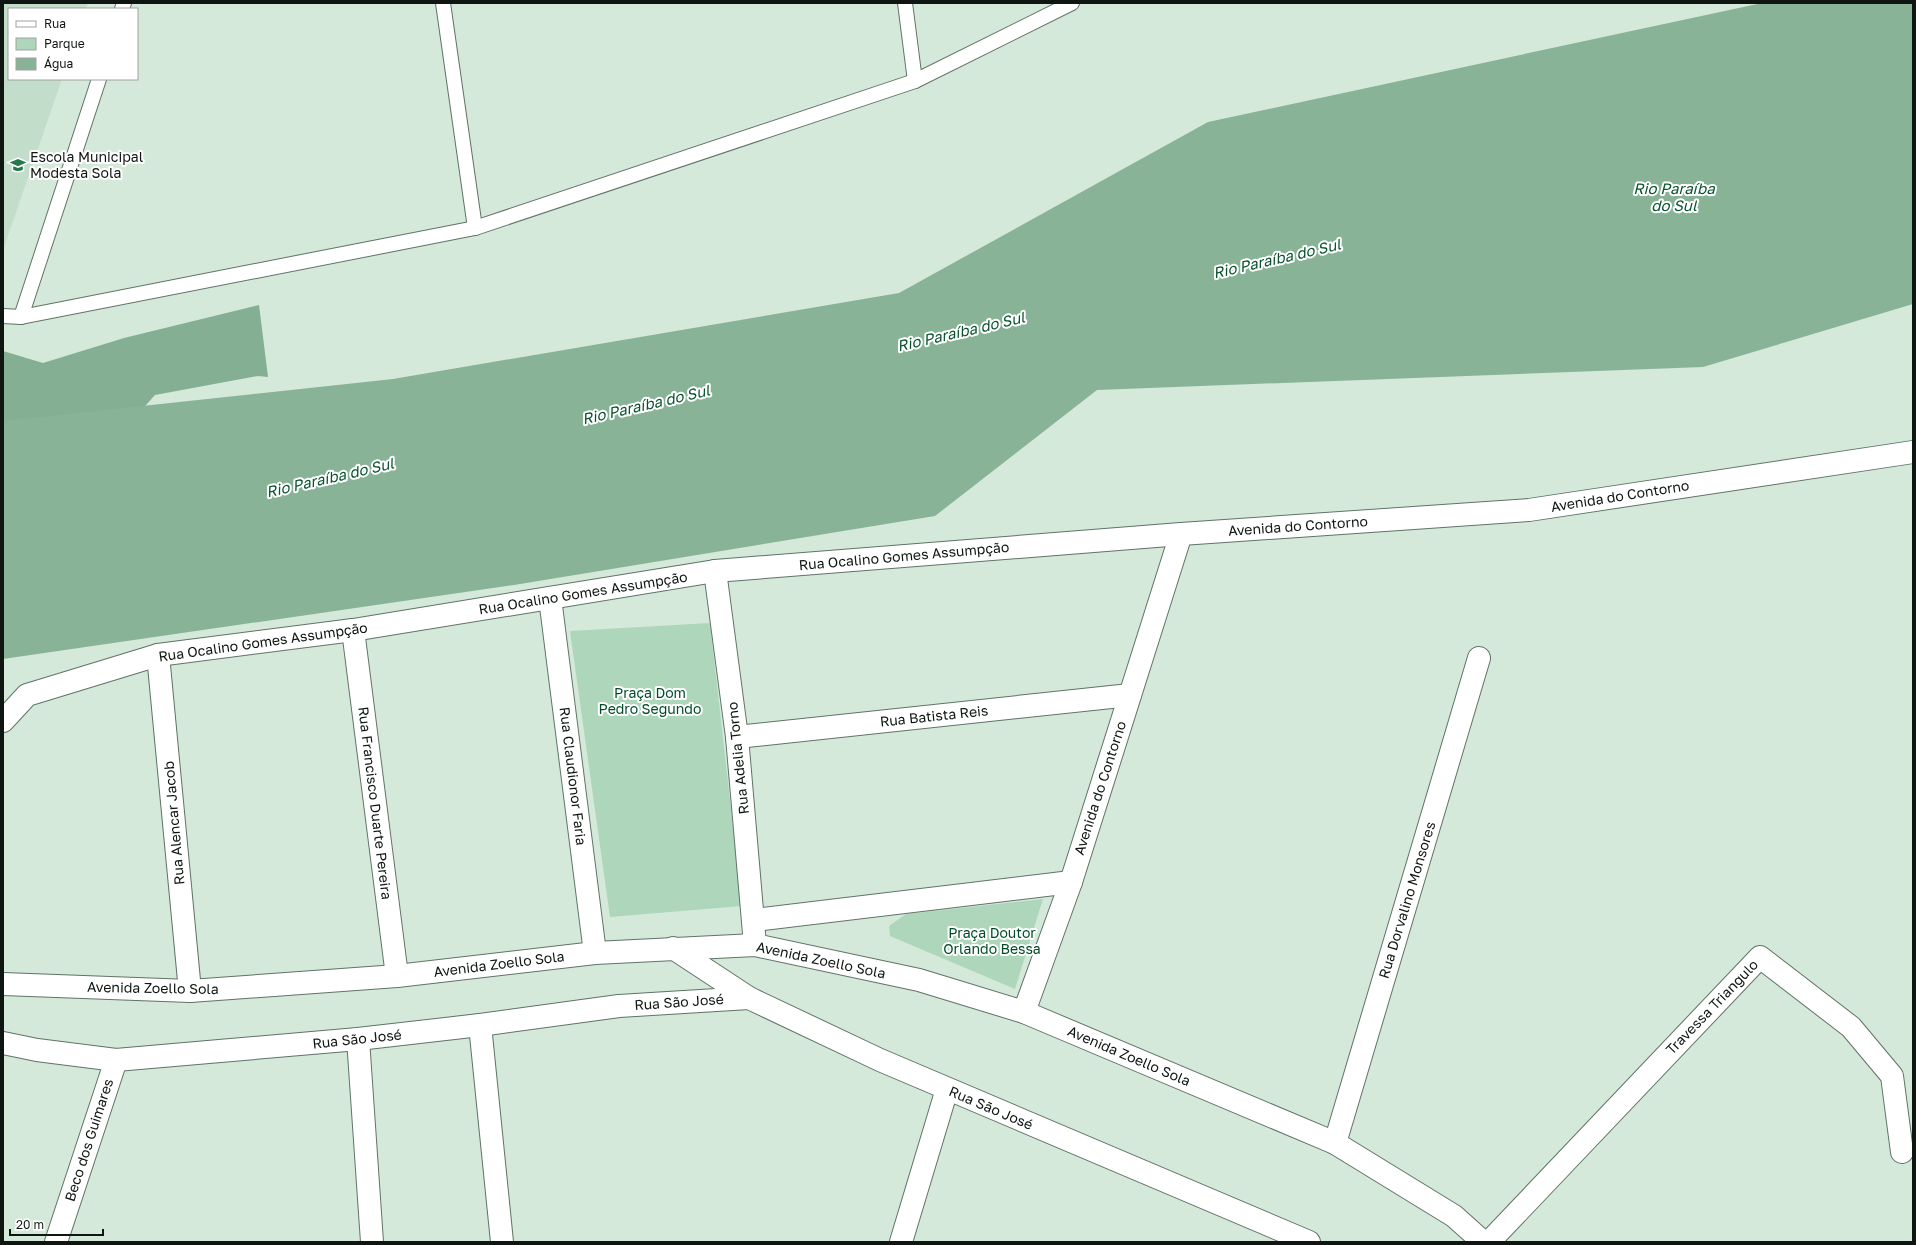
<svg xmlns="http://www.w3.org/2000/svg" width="1916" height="1245" font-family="'Golos Text',sans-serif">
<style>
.built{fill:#c2decb}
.green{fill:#add6ba}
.forest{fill:#84af92}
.water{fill:#89b397}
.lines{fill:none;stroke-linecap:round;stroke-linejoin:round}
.service-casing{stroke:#607366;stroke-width:16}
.minor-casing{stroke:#607366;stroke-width:24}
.secondary-casing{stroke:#607366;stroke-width:24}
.service{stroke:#fff;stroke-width:14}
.minor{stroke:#fff;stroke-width:22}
.secondary{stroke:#fff;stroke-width:22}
.labels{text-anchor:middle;stroke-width:4;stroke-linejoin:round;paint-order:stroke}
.poi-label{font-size:14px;fill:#0f1611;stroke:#fff;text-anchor:start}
.street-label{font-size:14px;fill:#0f1611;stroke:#fff}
.park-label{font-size:14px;fill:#004c28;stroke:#fff}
.water-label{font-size:15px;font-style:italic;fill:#08522e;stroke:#fff}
</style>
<rect width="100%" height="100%" fill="#d4e9da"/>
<polygon class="built" points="3,3 88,3 86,9 9,9 9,79 62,79 3,250"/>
<g class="green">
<polygon points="710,623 742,906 610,917 570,631"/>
<polygon points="1043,899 1015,989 890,936 889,926 906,914"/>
</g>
<polygon class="forest" points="259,305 268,377 258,376 155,395 120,434 3,424 3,351 43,363 124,338"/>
<polygon class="water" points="1762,3 1913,3 1913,304 1703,367 1097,390 935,516 514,585 3,659 3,421 393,379 899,293 1208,122"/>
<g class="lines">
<g class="service-casing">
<g id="service">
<polyline points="443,3 475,228"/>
<polyline points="905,3 915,81"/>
<polyline points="122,9 124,3"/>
<polyline points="3,316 21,317 475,228 915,81 1072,3"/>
<polyline points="21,317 99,79"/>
</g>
</g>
<g class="minor-casing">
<g id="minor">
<polyline points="715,571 737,737 755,945"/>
<polyline points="550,598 595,953"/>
<polyline points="353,630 397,976"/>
<polyline points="158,655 190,991"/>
<polyline points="3,721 27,695 158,655 353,630 715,571 1181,534 1529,510 1913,452"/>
<polyline points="737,737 1130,695"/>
<polyline points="755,920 1071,882"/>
<polyline points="673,948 749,998"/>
<polyline points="1024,1012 1071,882 1181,534"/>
<polyline points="480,1025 502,1242"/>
<polyline points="358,1039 372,1242"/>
<polyline points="3,1043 37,1050 116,1060 358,1039 480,1025 619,1006 749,998 880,1060 1309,1242"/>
<polyline points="1335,1143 1479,658"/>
<polyline points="56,1242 116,1060"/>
<polyline points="901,1242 947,1089"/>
<polyline points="1489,1242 1760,957 1851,1027 1892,1076 1902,1152"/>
</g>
</g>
<g class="secondary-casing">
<polyline id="secondary" points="3,984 190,991 397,976 595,953 755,945 919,980 1024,1012 1335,1143 1454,1216 1483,1242"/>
</g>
<use href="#service" class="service"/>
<use href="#minor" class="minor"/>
<use href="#secondary" class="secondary"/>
</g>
<defs>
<g id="school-bare" transform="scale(1.2)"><path d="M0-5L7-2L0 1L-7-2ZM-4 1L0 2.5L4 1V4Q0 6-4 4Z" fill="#24784a" stroke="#fff" stroke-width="2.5" paint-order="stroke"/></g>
</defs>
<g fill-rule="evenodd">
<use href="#school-bare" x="18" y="165"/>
</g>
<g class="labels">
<g class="poi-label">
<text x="30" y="162">Escola Municipal<tspan x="30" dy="16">Modesta Sola</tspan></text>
</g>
<g class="street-label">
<text transform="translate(1620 496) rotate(-9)" y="5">Avenida do Contorno</text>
<text transform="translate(1298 526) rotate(-4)" y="5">Avenida do Contorno</text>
<text transform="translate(904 556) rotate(-5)" y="5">Rua Ocalino Gomes Assumpção</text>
<text transform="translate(583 593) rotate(-9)" y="5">Rua Ocalino Gomes Assumpção</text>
<text transform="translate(263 642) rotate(-8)" y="5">Rua Ocalino Gomes Assumpção</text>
<text transform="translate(934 716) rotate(-6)" y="5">Rua Batista Reis</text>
<text transform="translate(738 758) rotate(-96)" y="5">Rua Adelia Torno</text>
<text transform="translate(573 776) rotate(83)" y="5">Rua Claudionor Faria</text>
<text transform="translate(1100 788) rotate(-72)" y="5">Avenida do Contorno</text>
<text transform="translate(375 803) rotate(83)" y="5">Rua Francisco Duarte Pereira</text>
<text transform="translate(174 823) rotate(-95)" y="5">Rua Alencar Jacob</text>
<text transform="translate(1407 900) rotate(-73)" y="5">Rua Dorvalino Monsores</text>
<text transform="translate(821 960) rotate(12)" y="5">Avenida Zoello Sola</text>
<text transform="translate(499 964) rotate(-7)" y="5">Avenida Zoello Sola</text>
<text transform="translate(153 988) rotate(1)" y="5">Avenida Zoello Sola</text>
<text transform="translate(679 1002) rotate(-4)" y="5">Rua São José</text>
<text transform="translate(1712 1007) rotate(-46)" y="5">Travessa Triangulo</text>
<text transform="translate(357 1039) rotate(-6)" y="5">Rua São José</text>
<text transform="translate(1129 1056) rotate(23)" y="5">Avenida Zoello Sola</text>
<text transform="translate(991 1108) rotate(23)" y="5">Rua São José</text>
<text transform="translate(89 1140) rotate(-72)" y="5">Beco dos Guimares</text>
</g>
<g class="park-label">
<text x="650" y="698">Praça Dom<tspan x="650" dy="16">Pedro Segundo</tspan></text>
<text x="992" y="938">Praça Doutor<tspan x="992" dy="16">Orlando Bessa</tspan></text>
</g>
<g class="water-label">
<text x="1674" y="194">Rio Paraíba<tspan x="1674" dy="17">do Sul</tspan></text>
<text transform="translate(1277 259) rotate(-13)" y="5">Rio Paraíba do Sul</text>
<text transform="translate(961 332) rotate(-13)" y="5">Rio Paraíba do Sul</text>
<text transform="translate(646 405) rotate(-13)" y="5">Rio Paraíba do Sul</text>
<text transform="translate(330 478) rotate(-13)" y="5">Rio Paraíba do Sul</text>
</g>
</g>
<rect width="1916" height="1245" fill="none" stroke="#0f1611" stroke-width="8"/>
<rect x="8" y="8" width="130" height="72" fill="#ffffff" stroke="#9fa2a0"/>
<rect x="16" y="21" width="20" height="6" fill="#ffffff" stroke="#9fa2a0"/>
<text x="44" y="28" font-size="12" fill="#0f1611">Rua</text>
<rect x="16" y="38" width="20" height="12" fill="#add6ba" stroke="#9fa2a0"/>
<text x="44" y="48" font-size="12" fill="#0f1611">Parque</text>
<rect x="16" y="58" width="20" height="12" fill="#89b397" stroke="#9fa2a0"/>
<text x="44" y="68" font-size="12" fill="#0f1611">Água</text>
<path d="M10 1229v6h93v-6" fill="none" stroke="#0f1611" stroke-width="2"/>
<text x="16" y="1229" font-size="12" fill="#0f1611" stroke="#ffffff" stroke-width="3" paint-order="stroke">20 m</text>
</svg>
